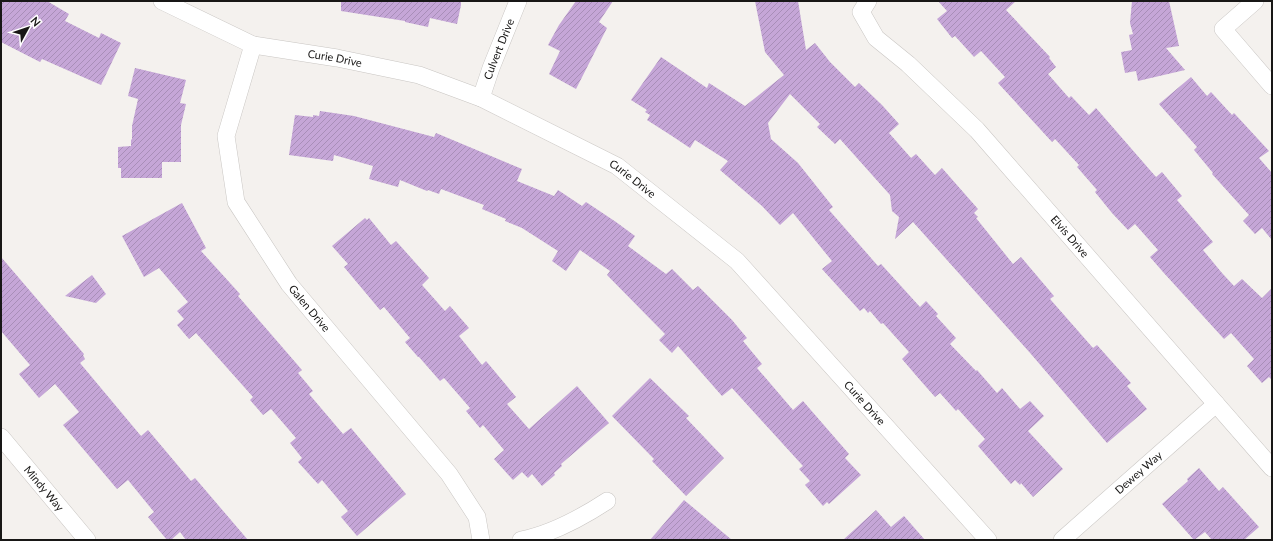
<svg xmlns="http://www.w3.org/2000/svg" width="1273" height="541" font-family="Lato,sans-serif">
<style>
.building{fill:url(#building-hatch)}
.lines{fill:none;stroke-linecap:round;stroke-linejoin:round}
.street-casing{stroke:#c9c6c3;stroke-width:18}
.street{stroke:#fff;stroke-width:17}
.labels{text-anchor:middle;stroke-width:3;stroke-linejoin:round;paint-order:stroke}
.street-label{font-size:11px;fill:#181716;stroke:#fff}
</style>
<defs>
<pattern id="building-hatch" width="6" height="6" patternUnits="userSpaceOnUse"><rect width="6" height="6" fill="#c5a6d7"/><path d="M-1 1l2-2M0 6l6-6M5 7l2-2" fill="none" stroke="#a88eb8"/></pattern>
</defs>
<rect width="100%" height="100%" fill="#f4f1ee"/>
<g class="building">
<polygon points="1,1 47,1 69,14 65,21 99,38 101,33 121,43 101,85 42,59 40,62 1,42"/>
<polygon points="341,1 461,1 461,5 457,24 430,18 428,27 405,22 405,21 341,11"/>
<polygon points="576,1 613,1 599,22 607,28 576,89 549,74 560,51 548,45 559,25"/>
<polygon points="755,1 798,1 806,50 815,43 830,62 855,87 859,83 882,105 899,124 889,133 911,158 916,154 935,175 942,168 978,209 974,213 978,217 976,218 1013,264 1021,257 1054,296 1050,299 1093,348 1097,345 1131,383 1127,386 1147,409 1107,443 1031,354 913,222 895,239 899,217 892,211 890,195 840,139 835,144 817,127 820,124 790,94 768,123 771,139 798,163 833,207 829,210 878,266 881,264 920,307 926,301 938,314 936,316 956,338 950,344 976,371 977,370 997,393 1002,388 1020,409 1030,401 1044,416 1028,431 1063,469 1033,497 1021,483 1020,485 1015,480 1011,484 978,446 985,439 958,409 956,411 940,393 935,397 920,380 902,359 909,352 883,323 881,324 870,311 868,313 864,308 860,311 822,269 832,261 793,213 780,225 762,206 720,170 728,161 695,140 690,148 672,136 647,120 650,115 645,112 647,110 631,100 661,57 707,88 709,83 745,106 784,75 765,52"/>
<polygon points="938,1 1016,1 1006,10 1050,57 1049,58 1056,67 1048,74 1069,98 1071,96 1089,115 1096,108 1156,177 1162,172 1182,196 1177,200 1213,242 1203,250 1222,273 1234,286 1242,279 1262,298 1272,288 1272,380 1269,377 1262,383 1247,366 1254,359 1231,333 1224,339 1163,272 1150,257 1158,250 1135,224 1128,230 1112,213 1095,192 1097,190 1077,167 1079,165 1055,139 1052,142 998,83 1005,77 981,51 974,57 955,36 952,38 937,19 947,11"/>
<polygon points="1132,1 1169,1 1179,46 1166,48 1185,70 1138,81 1136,71 1125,73 1121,52 1132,50 1129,35 1133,34 1130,23"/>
<polygon points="135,68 186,80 180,103 186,104 181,125 181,162 162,162 162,178 121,178 121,168 118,168 118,147 131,146 131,139 132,140 132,126 138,99 128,96"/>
<polygon points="1191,77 1207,96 1211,92 1232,115 1234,113 1269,151 1259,158 1272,173 1272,240 1262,228 1255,234 1243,221 1249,215 1212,174 1213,173 1194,150 1197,147 1159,104"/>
<polygon points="320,111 354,116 434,137 436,133 522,169 517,181 554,196 558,190 582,206 586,202 616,222 635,236 628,246 666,274 672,269 693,290 698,286 732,320 747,338 743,341 762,364 757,368 793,410 803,401 849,454 845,458 861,475 829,504 827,502 823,506 805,485 810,481 799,469 803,466 732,388 722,396 678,346 672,353 659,340 665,334 607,275 610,271 580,250 566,271 552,261 558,251 522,228 505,221 506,219 482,209 484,205 441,189 439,194 428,190 427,191 400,180 398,187 369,179 373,166 334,155 333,161 289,155 295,115 313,117 313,115 319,116"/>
<polygon points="182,203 206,248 201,251 240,294 238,296 302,370 298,373 313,391 309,394 343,434 351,428 406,494 357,536 341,517 348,511 322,480 318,484 298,462 302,458 290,443 296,438 271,409 263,415 250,400 253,397 196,333 189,339 177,325 184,319 177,311 188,302 159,268 144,277 122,236"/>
<polygon points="365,218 367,220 369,218 391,245 396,241 429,278 422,285 445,311 450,306 469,328 459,336 482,365 486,361 516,397 507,404 529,429 577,386 609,423 561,464 562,466 554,473 555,475 542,486 532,474 528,478 522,472 513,480 494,459 504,450 483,425 480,428 466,411 470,408 444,378 440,381 419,357 418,357 405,342 410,338 384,307 380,310 344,267 348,264 332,246"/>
<polygon points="1,257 84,354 83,355 85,359 80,363 141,436 148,430 191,481 195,478 248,540 186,540 180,532 171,540 167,540 148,517 154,512 128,480 117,489 63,425 79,412 55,384 39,398 19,374 30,365 1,331"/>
<polygon points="92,275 106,294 96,303 65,296"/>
<polygon points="650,378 689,416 686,418 724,458 686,496 652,461 654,459 612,416"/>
<polygon points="1199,468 1219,491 1223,487 1259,527 1244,540 1212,540 1205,532 1194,540 1162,504 1188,481 1187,479"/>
<polygon points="684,500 732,540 650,540"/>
<polygon points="876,510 891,527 904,516 925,540 843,540"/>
</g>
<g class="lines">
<g class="street-casing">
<g id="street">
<path id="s1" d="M162 1 253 45 337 58 419 75 481 98 617 166 737 261 988 540"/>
<path id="s2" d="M868 1 861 12 876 38 908 64 977 130 1272 468"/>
<polyline points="1255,1 1223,29 1272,86"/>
<path id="s3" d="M253 45 226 136 236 202 289 284 449 474 477 517 481 540"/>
<path id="s4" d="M481 98 491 68 518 1"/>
<path id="s5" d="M1 437 87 540"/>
<path d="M521 540C552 534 581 518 607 501"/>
<path id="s6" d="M1062 540 1216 404"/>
</g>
</g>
<use href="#street" class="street"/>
</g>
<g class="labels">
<g class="street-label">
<text dy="4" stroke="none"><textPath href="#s4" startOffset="52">Culvert Drive</textPath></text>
<text dy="4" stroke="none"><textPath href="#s1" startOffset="184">Curie Drive</textPath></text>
<text dy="4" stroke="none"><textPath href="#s1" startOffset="508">Curie Drive</textPath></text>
<text dy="4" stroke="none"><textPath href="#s2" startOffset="321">Elvis Drive</textPath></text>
<text dy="4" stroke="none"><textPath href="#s3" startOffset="291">Galen Drive</textPath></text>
<text dy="4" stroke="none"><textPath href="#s1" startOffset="832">Curie Drive</textPath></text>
<text dy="4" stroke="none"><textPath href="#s6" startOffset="102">Dewey Way</textPath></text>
<text dy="4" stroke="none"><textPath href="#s5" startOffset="67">Mindy Way</textPath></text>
</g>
</g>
<rect width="1273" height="541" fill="none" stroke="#181716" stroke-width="4"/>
<g transform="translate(28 28) rotate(50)" stroke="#ffffff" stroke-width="3" paint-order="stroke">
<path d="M0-3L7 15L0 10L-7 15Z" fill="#181716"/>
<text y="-6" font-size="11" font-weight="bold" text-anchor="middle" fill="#181716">N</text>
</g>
</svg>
